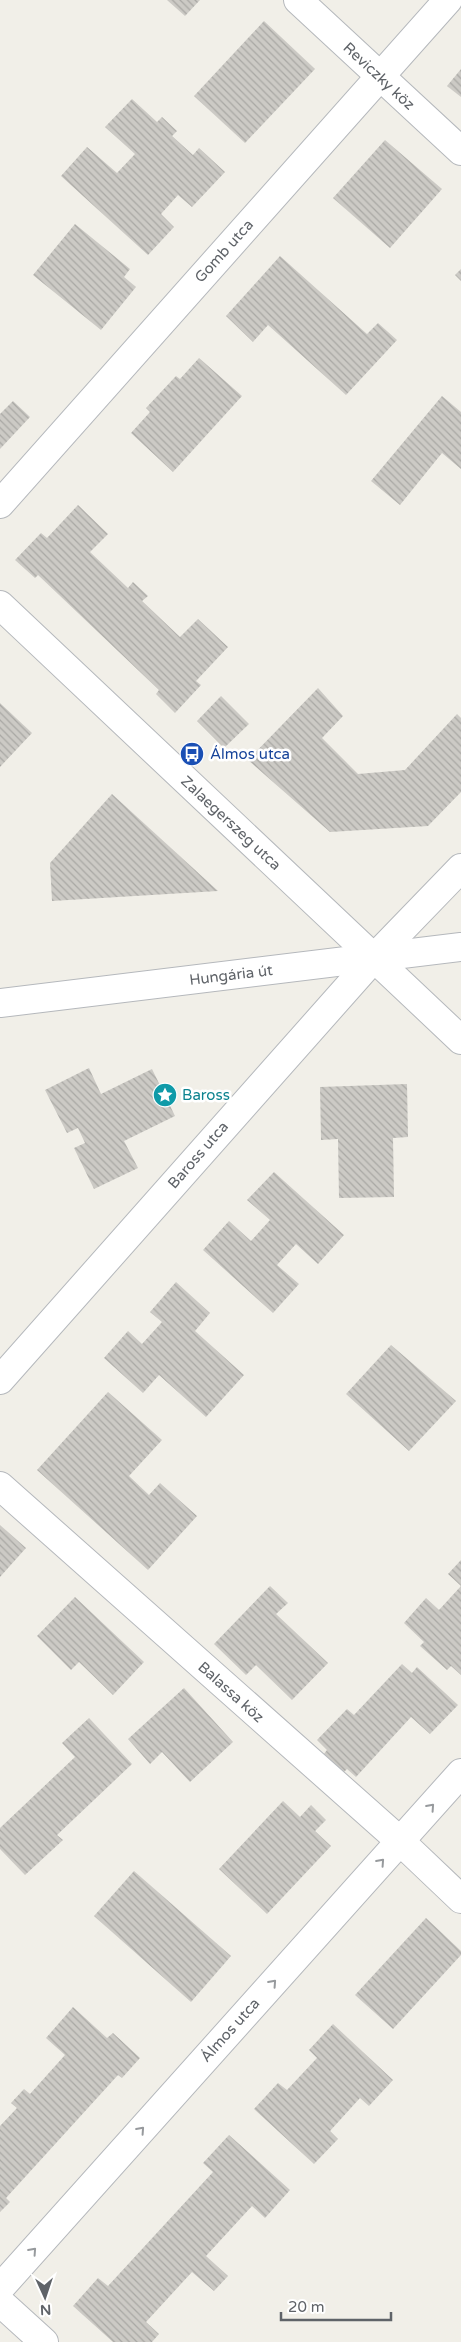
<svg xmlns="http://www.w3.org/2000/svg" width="461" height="2342" font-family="'Varela Round',sans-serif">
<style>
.building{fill:url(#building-back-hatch)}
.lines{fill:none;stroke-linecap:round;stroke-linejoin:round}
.minor-casing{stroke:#b5b8bc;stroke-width:30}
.tertiary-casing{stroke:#b5b8bc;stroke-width:30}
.minor{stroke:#fff;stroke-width:28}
.tertiary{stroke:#fff;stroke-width:28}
.oneway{stroke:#979a9d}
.labels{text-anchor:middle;stroke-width:5;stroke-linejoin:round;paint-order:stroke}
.street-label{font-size:15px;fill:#5f6368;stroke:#fff}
.transit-label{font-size:15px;fill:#164399;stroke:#fff;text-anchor:start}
.culture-label{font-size:15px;fill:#0d838f;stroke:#fff;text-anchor:start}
</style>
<defs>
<pattern id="building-back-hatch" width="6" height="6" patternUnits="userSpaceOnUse" patternTransform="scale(1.25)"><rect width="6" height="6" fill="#cccac5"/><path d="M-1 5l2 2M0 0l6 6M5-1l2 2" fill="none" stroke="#a9a8a4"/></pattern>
</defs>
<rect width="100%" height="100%" fill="#f1efe8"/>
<g class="building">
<polygon points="167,0 200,0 185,16"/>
<polygon points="264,21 315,69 245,143 194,96"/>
<polygon points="461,69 461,97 447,86"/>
<polygon points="132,99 157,122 162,117 177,131 172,136 193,155 199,148 225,172 192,207 178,195 161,214 174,227 148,255 61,176 87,147 117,173 135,154 105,127"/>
<polygon points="385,140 442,189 390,248 333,198"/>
<polygon points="75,224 130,269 124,277 136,287 101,330 33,275"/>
<polygon points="280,256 367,334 378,323 397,340 346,395 268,325 253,342 226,316"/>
<polygon points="461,269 461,281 455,275"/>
<polygon points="199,358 242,396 173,472 131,433 150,412 146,408 176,376 180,379"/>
<polygon points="442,396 461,412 461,469 442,453 400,505 371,481"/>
<polygon points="13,401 30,417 0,449 0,414"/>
<polygon points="78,505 108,534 90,552 128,588 133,582 148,596 142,601 180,637 198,619 228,647 196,681 201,685 175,713 156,694 159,690 38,575 35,578 15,560 41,533 47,538"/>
<polygon points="318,688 343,716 322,738 358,774 405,770 457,714 461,718 461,792 428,826 330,832 248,760"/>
<polygon points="221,696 249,724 224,748 197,721"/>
<polygon points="0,703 32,733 0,767"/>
<polygon points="112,794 218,891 52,901 50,863"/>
<polygon points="89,1068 101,1094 152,1069 175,1116 124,1141 138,1168 94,1189 74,1148 85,1143 78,1128 67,1133 45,1090"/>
<polygon points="407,1084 408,1137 393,1138 394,1197 339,1198 338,1139 321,1140 320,1087"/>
<polygon points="274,1172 344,1235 318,1264 296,1244 277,1265 299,1284 273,1313 203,1250 229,1221 251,1241 270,1220 247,1200"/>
<polygon points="176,1282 210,1313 195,1331 244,1375 206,1417 159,1375 143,1393 104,1358 128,1331 142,1344 162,1322 150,1312"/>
<polygon points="391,1345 456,1401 409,1451 346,1394"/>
<polygon points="108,1392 162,1440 129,1476 149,1495 160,1483 197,1516 148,1570 37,1470"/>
<polygon points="0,1525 26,1548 0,1577"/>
<polygon points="461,1560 461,1586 448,1574"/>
<polygon points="270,1586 288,1603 276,1614 328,1663 292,1700 256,1665 246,1675 214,1644"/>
<polygon points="461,1586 461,1675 451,1666 447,1670 420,1646 424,1642 404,1623 426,1598 439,1610"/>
<polygon points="75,1597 144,1662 113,1695 79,1662 71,1670 37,1636"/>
<polygon points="402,1664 412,1673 417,1667 458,1705 430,1734 411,1717 356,1777 347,1769 343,1773 323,1755 327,1750 317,1740 347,1709 354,1715"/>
<polygon points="184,1688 233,1742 190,1782 162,1752 150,1764 128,1739"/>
<polygon points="89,1718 132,1764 57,1835 63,1840 25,1875 0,1849 0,1828 75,1757 62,1743"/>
<polygon points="283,1801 300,1817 311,1805 326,1820 315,1831 331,1846 267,1914 219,1869"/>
<polygon points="134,1871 231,1956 191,2002 94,1916"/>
<polygon points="426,1918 461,1951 461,1955 393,2029 355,1995"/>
<polygon points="73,2007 107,2038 113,2033 140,2058 122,2078 118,2075 6,2198 10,2202 0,2212 0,2126 17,2108 11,2103 24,2089 30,2094 65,2055 46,2038"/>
<polygon points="333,2024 393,2080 369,2106 360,2098 330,2131 338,2139 314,2164 254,2109 278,2083 287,2090 317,2058 309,2050"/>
<polygon points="229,2135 290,2190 265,2218 252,2206 206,2256 228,2276 214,2291 192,2272 146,2322 159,2334 152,2342 113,2342 73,2306 98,2278 108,2286 213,2172 203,2163"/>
</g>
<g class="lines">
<g class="minor-casing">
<g id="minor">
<polyline points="298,0 461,151"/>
<polyline points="0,504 448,0"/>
<polyline points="0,1003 461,947"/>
<polyline points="0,1380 374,958 461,868"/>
<polyline points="0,1486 400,1841 461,1899"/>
<polyline points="0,2288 461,1773"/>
<polyline points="0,2302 44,2342"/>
</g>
</g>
<g class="tertiary-casing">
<polyline id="tertiary" points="0,605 461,1040"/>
</g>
<use href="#minor" class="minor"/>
<use href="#tertiary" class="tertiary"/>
</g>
<defs><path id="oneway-chevron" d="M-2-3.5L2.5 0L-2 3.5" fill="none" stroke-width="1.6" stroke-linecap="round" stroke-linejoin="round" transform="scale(1.25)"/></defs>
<g class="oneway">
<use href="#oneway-chevron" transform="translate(431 1807) rotate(-48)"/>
<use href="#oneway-chevron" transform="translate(381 1862) rotate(-48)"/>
<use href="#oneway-chevron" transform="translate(273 1983) rotate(-48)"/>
<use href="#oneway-chevron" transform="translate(141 2130) rotate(-48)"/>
<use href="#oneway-chevron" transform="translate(33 2251) rotate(-48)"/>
</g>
<defs>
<g id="bus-disc" transform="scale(1.25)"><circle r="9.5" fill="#1a4fb4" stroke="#fff"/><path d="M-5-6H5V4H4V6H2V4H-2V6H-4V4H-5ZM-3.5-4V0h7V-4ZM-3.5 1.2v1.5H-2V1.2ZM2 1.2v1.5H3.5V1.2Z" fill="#fff"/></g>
<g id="sight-disc" transform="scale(1.25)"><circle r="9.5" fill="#0f9aa8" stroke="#fff"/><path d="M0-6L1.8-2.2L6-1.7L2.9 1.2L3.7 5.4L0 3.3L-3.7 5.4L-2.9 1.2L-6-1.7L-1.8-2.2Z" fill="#fff"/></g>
</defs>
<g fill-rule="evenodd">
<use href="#bus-disc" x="192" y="754"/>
<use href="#sight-disc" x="165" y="1095"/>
</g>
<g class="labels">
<g class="street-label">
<text transform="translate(379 76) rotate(43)" y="5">Reviczky köz</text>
<text transform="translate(224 251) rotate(-48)" y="5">Gomb utca</text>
<text transform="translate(231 823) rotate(43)" y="5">Zalaegerszeg utca</text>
<text transform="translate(231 975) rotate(-7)" y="5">Hungária út</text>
<text transform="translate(198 1155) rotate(-49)" y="5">Baross utca</text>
<text transform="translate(231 1692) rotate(42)" y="5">Balassa köz</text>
<text transform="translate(230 2030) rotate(-48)" y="5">Álmos utca</text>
</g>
<g class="transit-label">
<text x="210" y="759">Álmos utca</text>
</g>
<g class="culture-label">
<text x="182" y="1100">Baross</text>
</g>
</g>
<g transform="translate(45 2297) rotate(177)" stroke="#ffffff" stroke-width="4" paint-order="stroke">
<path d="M0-4L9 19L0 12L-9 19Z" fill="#5f6368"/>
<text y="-8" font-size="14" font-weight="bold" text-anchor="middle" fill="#5f6368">N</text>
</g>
<path d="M281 2312v8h110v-8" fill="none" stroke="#5f6368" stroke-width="2.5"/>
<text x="288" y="2312" font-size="15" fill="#5f6368" stroke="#ffffff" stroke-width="4" paint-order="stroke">20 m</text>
</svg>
